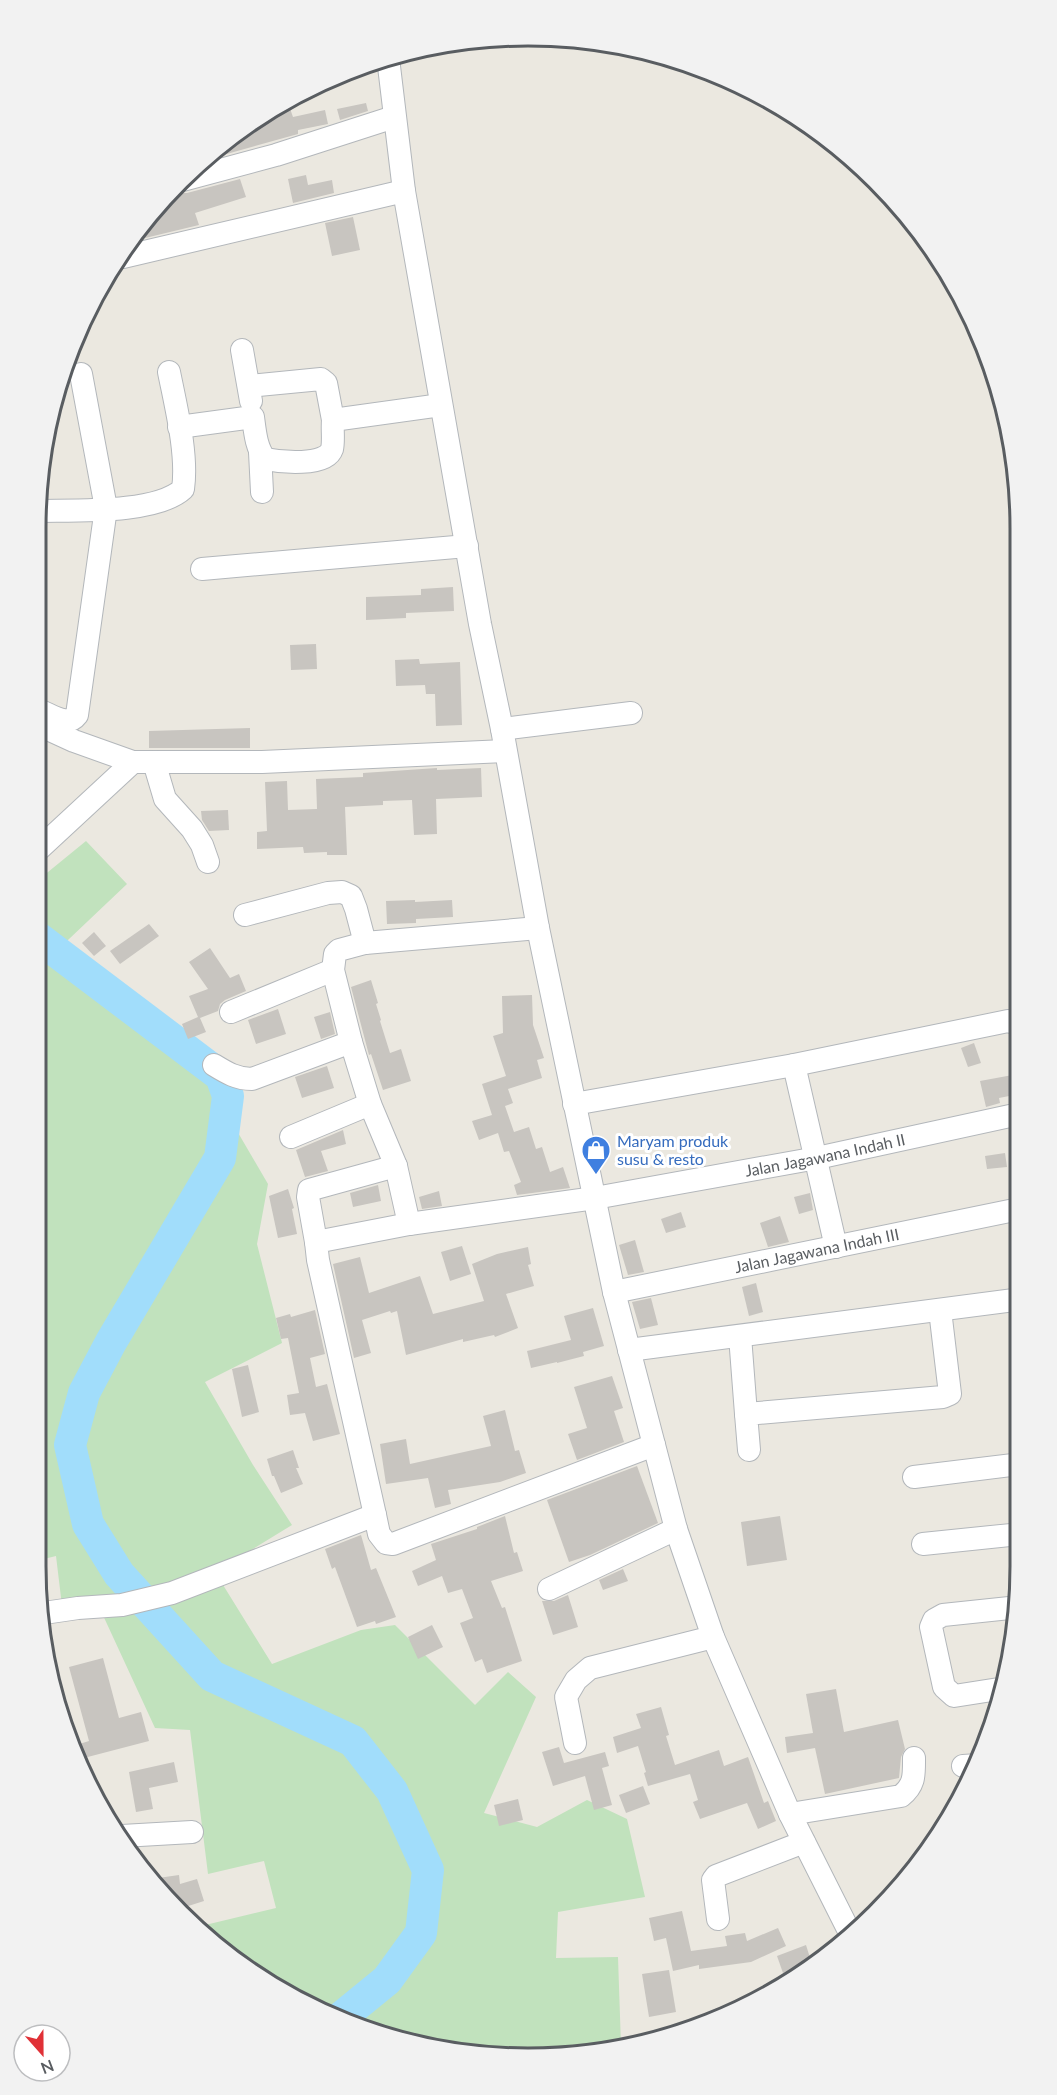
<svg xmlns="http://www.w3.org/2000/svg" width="1057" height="2095" font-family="Lato,sans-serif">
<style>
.green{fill:#c1e2bd}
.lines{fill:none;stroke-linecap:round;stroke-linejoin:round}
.river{stroke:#a1ddfb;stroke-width:32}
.building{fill:#c8c5c0}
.minor-casing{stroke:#b3b7bb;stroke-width:24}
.minor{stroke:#fff;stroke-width:22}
.labels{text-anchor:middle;stroke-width:6;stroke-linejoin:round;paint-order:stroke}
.shop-label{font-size:16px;fill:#366cbe;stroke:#fff;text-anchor:start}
.street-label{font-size:16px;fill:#595d61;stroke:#fff}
.rim{fill:none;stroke:#595d61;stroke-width:3}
</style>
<rect width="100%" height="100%" fill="#ebe8e0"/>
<polygon class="green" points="86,841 127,884 49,958 126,1009 184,1040 268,1184 257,1244 282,1343 205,1382 253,1465 292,1525 215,1572 272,1664 361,1630 395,1625 475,1705 508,1672 536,1697 484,1813 537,1827 587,1800 627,1819 645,1897 558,1912 556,1958 618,1957 621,2046 592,2055 432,2049 340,2021 255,1976 201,1926 276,1908 264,1861 208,1874 190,1730 155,1728 101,1611 63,1614 56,1556 36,1561 37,881"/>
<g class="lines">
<polyline class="river" points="37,937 221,1076 228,1096 220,1158 111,1342 84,1393 70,1445 88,1524 119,1574 212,1676 353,1741 392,1791 428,1870 421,1933 387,1980 338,2020"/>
</g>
<g class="building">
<polygon points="287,100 293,117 325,110 328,124 298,130 298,134 216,157 214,151"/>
<polygon points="366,103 368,111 340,120 337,109"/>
<polygon points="306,175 308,185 332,180 334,193 293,203 288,179"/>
<polygon points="240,179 246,197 195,213 199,225 141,239 138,229 174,190 180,193 187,193"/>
<polygon points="353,217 360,250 332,256 325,223"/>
<polygon points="453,587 454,611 406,613 406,618 366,620 366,597 421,595 421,589"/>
<polygon points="316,644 317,669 291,670 290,645"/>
<polygon points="419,659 420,664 460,662 462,725 436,726 435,694 426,694 425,685 396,686 395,660"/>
<polygon points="250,728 250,748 149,748 149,731"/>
<polygon points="437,768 437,770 481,768 482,797 436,799 437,834 414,835 412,800 383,801 383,805 345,807 347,855 327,855 327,852 304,853 303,847 257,849 257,832 267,831 265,782 287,781 288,810 317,809 316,779 363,777 363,773"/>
<polygon points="228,810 229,830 209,831 202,820 201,811"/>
<polygon points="415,900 415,902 452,900 453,917 416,919 416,923 387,924 386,901"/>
<polygon points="149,924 159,936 120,964 110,951"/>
<polygon points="94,932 106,946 94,956 82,943"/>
<polygon points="210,948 230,978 239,974 246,991 225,1000 220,1004 218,1011 200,1018 206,1032 188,1039 182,1024 198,1017 189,996 208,989 189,962"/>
<polygon points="371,980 378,1003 376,1004 381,1020 380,1021 390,1053 401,1049 411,1081 383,1090 371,1054 369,1055 351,987"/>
<polygon points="532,995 533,1025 544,1058 537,1060 542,1078 508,1089 513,1103 505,1106 514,1132 529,1127 536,1149 542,1147 550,1172 563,1167 570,1188 517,1195 514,1185 521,1182 509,1151 504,1152 498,1133 479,1140 472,1121 492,1115 482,1084 506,1076 493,1036 503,1033 502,996"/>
<polygon points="278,1009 286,1034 256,1044 248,1020"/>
<polygon points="330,1012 335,1034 321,1039 314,1017"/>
<polygon points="974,1043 981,1063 968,1067 961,1048"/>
<polygon points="327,1066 334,1088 302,1098 295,1077"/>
<polygon points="1018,1074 1019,1094 999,1098 1000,1103 986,1107 980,1081"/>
<polygon points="343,1130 346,1144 321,1151 328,1171 305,1177 296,1150"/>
<polygon points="1005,1153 1007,1167 987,1169 985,1156"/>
<polygon points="378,1185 381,1201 353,1207 350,1193"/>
<polygon points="288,1189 294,1208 292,1209 297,1234 278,1238 269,1196"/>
<polygon points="439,1191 442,1206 422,1209 419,1197"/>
<polygon points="810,1193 813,1210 799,1214 794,1197"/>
<polygon points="681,1212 686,1227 666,1233 661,1219"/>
<polygon points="780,1216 789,1242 768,1247 760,1223"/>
<polygon points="635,1240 644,1272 628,1275 619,1245"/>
<polygon points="462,1246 471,1274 450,1281 441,1252"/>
<polygon points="528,1247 531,1264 528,1265 534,1286 506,1294 518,1328 495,1337 494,1335 463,1342 463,1339 406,1355 397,1311 391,1313 390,1311 362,1320 371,1353 354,1358 333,1264 360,1257 369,1293 420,1276 433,1314 484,1301 472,1264 497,1254"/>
<polygon points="756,1283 763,1312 749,1316 742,1287"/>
<polygon points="651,1298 658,1325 640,1329 632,1302"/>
<polygon points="593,1308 604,1346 583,1352 584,1356 557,1363 557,1362 531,1368 527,1351 571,1340 564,1316"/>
<polygon points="315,1310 325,1354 310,1358 316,1387 327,1384 340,1434 313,1441 305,1413 290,1415 287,1395 299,1393 288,1338 281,1339 276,1318 290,1314 291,1317"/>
<polygon points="248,1365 259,1412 242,1417 232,1369"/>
<polygon points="612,1376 623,1408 614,1411 624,1442 577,1460 568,1434 587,1428 574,1387"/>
<polygon points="505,1410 515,1451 519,1450 526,1473 500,1482 448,1490 451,1504 435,1508 428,1478 386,1484 380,1444 406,1439 410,1464 491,1446 483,1416"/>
<polygon points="293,1450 299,1468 296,1468 303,1484 281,1493 274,1476 272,1476 267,1459"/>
<polygon points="637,1466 658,1523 590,1555 569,1562 547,1500"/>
<polygon points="505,1516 514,1553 517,1552 523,1571 491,1581 502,1608 505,1607 522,1661 487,1673 482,1659 475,1662 460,1623 473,1618 462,1589 448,1593 442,1576 418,1586 412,1571 436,1560 431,1544 477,1529 477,1527"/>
<polygon points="780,1516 787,1560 747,1566 741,1522"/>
<polygon points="361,1535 371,1570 376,1568 396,1617 376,1624 375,1621 357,1627 335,1567 332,1569 325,1549"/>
<polygon points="623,1569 628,1581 603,1590 599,1580"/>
<polygon points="568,1595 578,1627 553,1635 542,1601 554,1601"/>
<polygon points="432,1625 443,1647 418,1659 408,1637"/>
<polygon points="103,1658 119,1718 141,1712 149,1741 80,1759 73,1746 89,1741 69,1667"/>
<polygon points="836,1689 844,1732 898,1720 905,1749 901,1757 899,1778 825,1794 815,1748 787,1753 785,1737 813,1733 806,1694"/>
<polygon points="661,1707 669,1735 666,1736 675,1765 719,1750 724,1766 748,1757 764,1803 768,1801 776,1821 758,1829 747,1803 700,1819 693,1802 698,1800 690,1774 648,1786 644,1773 646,1772 638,1746 617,1753 613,1737 641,1728 636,1714"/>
<polygon points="559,1747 564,1763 605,1752 609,1766 602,1768 612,1805 594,1810 585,1776 553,1786 542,1752"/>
<polygon points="174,1762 178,1782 149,1788 153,1809 136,1812 129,1772"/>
<polygon points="643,1786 650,1804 626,1813 619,1795"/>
<polygon points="518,1799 523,1820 499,1826 494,1805"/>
<polygon points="179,1875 180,1884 197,1879 204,1901 182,1908 151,1879"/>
<polygon points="682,1911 691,1951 727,1946 725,1936 745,1933 747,1941 778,1928 786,1946 751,1962 699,1969 699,1965 673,1971 666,1938 654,1941 649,1918"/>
<polygon points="806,1945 811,1961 783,1973 777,1956"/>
<polygon points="669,1970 676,2012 649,2017 642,1974"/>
</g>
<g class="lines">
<g class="minor-casing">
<g id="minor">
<polyline points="388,58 404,191 480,624 502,729 538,928 614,1292 676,1529 713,1637 790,1814 850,1933"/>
<polyline points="183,180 276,155 394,117"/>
<polyline points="122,254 123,257 404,191"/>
<polyline points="242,350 251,401"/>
<polyline points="249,386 321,379 326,383 333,420"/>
<path d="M179 427 253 417C255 432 256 447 265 459 280 462 326 467 332 449 334 441 332 429 333 420L441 405"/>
<polyline points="260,452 262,492"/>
<path d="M37 511C74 510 156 514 183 489 188 455 176 407 169 372"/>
<polyline points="202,569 467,546"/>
<path d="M41 711C53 716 68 727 77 715L106 508 81 374"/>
<polyline points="37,724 74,741 133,762 262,762 505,751"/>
<polyline points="502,729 631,713"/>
<polyline points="154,762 165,799 192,829 202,845 208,862"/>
<polyline points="38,850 133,762"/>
<polyline points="245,915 328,893 342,892 351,896 356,909 365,943"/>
<polyline points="231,1012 333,970"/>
<path d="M214 1065C227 1073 237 1079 252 1079L351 1042"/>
<polyline points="794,1065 836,1247"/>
<polyline points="574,1104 794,1065 1008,1021 1018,1024"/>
<polyline points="291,1137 370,1104"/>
<polyline points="409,1224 396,1166 370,1104 351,1042 333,970 335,954 339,950 365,943 538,928"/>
<polyline points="316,1242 308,1197 309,1190 396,1166"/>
<path id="s1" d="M614 1292 1019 1209"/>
<polyline points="740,1336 746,1414"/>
<polyline points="629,1350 1014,1300 1019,1303"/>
<path id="s2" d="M654 1445 393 1544 386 1543 379 1534 375 1515 318 1260 316 1242 409 1224 595 1198 817 1158 1019 1114"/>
<polyline points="749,1450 746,1414 943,1397 950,1394 940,1310"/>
<polyline points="914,1477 1020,1464"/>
<polyline points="923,1544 1020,1534"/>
<polyline points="549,1589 676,1529"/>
<polyline points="44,1613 78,1608 122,1605 172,1593 375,1515"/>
<polyline points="1005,1688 954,1696 944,1687 931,1627 934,1620 943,1615 1019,1607"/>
<polyline points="575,1743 566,1697 576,1680 590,1668 713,1637"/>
<polyline points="963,1766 978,1765"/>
<path d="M790 1814 901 1796C915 1785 914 1775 914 1758"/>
<polyline points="122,1836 192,1832"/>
<polyline points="718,1919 713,1880 716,1876 804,1842"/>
</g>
</g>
<use href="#minor" class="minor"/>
</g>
<defs>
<g id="shop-pin" transform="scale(1.5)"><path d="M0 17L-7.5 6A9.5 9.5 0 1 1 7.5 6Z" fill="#3f7fe0" stroke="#fff"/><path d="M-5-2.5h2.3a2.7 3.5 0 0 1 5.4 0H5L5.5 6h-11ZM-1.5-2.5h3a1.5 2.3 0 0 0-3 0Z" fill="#fff"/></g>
</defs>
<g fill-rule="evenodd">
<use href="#shop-pin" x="596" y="1150"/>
</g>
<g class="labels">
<g class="shop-label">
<text x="617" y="1147">Maryam produk<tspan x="617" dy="18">susu &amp; resto</tspan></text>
</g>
<g class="street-label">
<text dy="6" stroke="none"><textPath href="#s2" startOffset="1113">Jalan Jagawana Indah II</textPath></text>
<text dy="6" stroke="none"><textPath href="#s1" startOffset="207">Jalan Jagawana Indah III</textPath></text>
</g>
</g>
<path d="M0 0H1057V2095H0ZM528 46H528A482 482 0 0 1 1010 528V1566A482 482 0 0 1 528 2048H528A482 482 0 0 1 46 1566V528A482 482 0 0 1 528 46Z" fill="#f2f2f2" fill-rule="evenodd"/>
<path class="rim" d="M528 46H528A482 482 0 0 1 1010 528V1566A482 482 0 0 1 528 2048H528A482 482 0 0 1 46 1566V528A482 482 0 0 1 528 46Z"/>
<g transform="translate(42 2053) rotate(159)"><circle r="28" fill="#ffffff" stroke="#bdbec0" stroke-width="1.5"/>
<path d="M0-4.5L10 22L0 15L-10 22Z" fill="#e03137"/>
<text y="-9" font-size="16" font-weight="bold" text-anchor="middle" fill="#595d61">N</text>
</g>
</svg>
